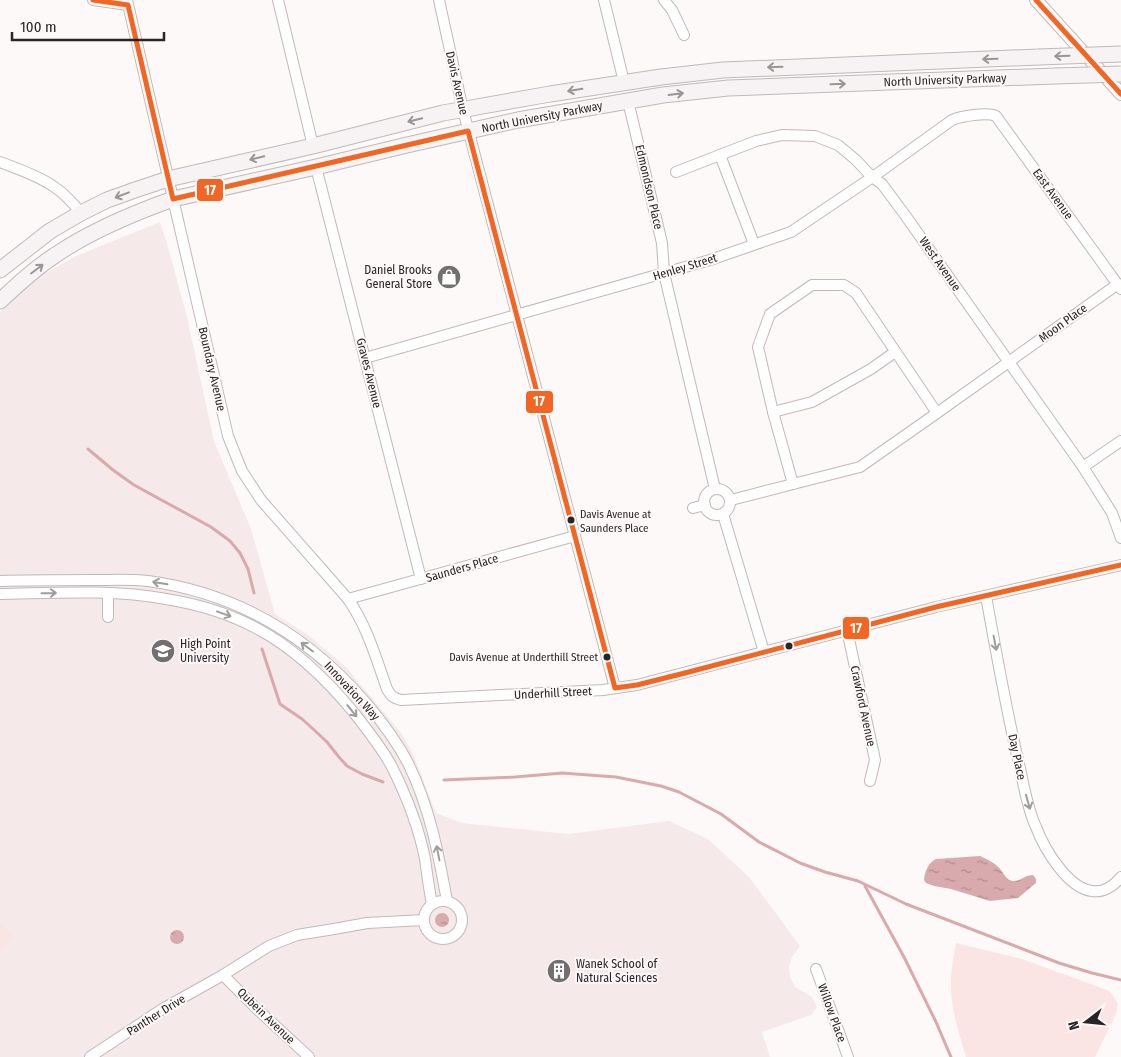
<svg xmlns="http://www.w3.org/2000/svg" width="1121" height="1057" font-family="'Fira Sans Condensed',sans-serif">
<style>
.built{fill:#f6e9ea}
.green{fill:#fbe4e4}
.water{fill:url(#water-ripples)}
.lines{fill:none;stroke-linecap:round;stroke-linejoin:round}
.stream{stroke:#d9aaad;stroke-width:3}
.minor-casing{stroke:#bebaba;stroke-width:12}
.tertiary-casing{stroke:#bebaba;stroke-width:14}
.secondary-casing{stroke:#bebaba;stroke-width:17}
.minor{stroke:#fffefe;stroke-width:10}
.tertiary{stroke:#fffefe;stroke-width:12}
.secondary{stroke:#f7f2f3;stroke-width:15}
.secondary-bridge-casing{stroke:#bebaba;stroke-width:17;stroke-linecap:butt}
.secondary-bridge{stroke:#f7f2f3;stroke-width:15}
.bus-1-casing{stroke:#fef8f8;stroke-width:9}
.bus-1{stroke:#f26522;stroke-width:5}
.oneway{stroke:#9b9696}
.oneway2{stroke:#9f9c9c}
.bus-dot{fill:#2a2525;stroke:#fef8f8;stroke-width:2}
.labels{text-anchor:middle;stroke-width:4;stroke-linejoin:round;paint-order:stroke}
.bus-label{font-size:11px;fill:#2a2525;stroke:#fef8f8;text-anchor:start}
.street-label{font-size:12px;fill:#2a2525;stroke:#fef8f8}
.poi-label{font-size:12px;fill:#2a2525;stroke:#fef8f8;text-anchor:start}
.line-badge{stroke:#fef8f8;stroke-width:2}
.badge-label{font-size:14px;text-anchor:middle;font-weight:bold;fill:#fff}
</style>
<defs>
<pattern id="water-ripples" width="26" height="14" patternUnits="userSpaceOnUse" patternTransform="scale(1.25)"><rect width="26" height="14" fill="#d9aaad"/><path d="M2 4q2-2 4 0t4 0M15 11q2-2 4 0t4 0" fill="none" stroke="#b08a8d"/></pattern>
</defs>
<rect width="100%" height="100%" fill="#fdf9f9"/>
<polygon class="built" points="160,222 168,247 187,317 214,441 251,529 275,614 308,635 346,667 402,734 413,754 436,813 462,823 568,834 669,821 708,839 749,877 800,946 792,957 789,966 790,977 795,987 812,997 817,1007 811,1015 762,1032 770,1057 0,1057 0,312 35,279 76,256"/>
<g class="green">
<polygon points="0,923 14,937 2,950 0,948"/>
<path d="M956 943 1022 959 1107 990 1112 994 1118 1004 1116 1014 1095 1057H966C960 1036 952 1013 951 991 950 975 953 959 956 943Z"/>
</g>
<g class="water">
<path d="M980 856C986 859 992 861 997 866 1003 870 1006 882 1014 881 1021 881 1025 875 1033 875L1036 879V883L1018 898 990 901 951 889 934 886 926 883 924 880C925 871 928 863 936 859Z"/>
<circle cx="442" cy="920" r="7"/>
<circle cx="177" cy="937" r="7"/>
</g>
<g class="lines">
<g class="stream">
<polyline points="88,449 113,470 134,485 211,527 230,541 240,553 248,569 254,593"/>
<polyline points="262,649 280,704 302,719 312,728 327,742 338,756 347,766 362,774 383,782"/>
<polyline points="444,780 515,777 562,773 616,777 661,786 679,792 721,814 759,842 800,863 825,872 858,881 906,904 1059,963 1092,973 1121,980"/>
<polyline points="865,886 904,957 936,1022 951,1057"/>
</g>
<g class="minor-casing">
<g id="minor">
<polyline points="93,0 128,5"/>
<path d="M127 0 228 436 242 471 261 500 348 599C367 626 376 658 387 689 391 696 393 698 401 700L603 690 637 685 936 607 1121 565"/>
<polyline points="278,0 313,146"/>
<polyline points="439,0 463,110 615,688"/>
<polyline points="604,0 624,82"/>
<polyline points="664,0 672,10 684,35"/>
<polyline points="628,101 662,243 664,273 715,489"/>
<polyline points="720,155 754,244"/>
<path d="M0 162C18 169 37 175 53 186 64 193 73 203 81 213"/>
<polyline points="316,167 421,579"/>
<polyline points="676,172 756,141 782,135 815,136 838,145 856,160 872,177 882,184 905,215 1083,467 1112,513 1121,538"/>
<path d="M365 358 664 273 710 260 791 232 877 174 952 120C961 116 987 112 996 116L1121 289"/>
<polyline points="773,412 812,402 871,369 895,352"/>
<polyline points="937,413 860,467 793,484 773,412 758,347 770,314 812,285 844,285 856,293 937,413 1118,284"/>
<polyline points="1083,467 1121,441"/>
<circle cx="717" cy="502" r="13"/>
<polyline points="731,500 793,484"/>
<polyline points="693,508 705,505"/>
<polyline points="723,514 764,652"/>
<path d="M0 581C32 580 63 580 95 580 112 580 130 579 148 581 237 593 309 636 367 704 382 722 397 742 408 763 430 808 438 852 447 901"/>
<path d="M0 594C55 593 111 589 166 599 197 604 228 613 256 628 294 648 328 681 355 714 368 731 382 748 392 767 406 795 419 828 425 859 427 874 429 889 432 904"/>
<path d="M986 596C996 652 1006 709 1019 764 1024 785 1027 808 1036 827 1044 848 1067 888 1092 891 1103 893 1114 886 1121 877"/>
<polyline points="348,599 575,536"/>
<polyline points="108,617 108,593"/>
<polyline points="847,630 875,760 870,781"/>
<circle cx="443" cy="920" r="19"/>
<polyline points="816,969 848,1057"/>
<polyline points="223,975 257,1009 309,1057"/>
<polyline points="90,1057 164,1008 223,975 269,946 297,935 334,929 367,923 424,920"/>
</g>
</g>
<g class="tertiary-casing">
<polyline id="tertiary" points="1036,0 1121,94"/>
</g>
<g class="secondary-casing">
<g id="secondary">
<polyline points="0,270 50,231 81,213 107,200 135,190 168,179 313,146 443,113 550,94 661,77 723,70 1039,57"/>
<path d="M0 301C17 285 34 269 54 256 90 231 131 214 173 199L316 167 407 145 518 120 663 95 728 88 1055 76"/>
</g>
</g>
<use href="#minor" class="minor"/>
<use href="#tertiary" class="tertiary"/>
<use href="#secondary" class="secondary"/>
<g class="secondary-bridge-casing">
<g id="secondary-bridge">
<polyline points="1039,57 1121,54"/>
<polyline points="1055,76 1121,74"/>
</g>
</g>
<use href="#secondary-bridge" class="secondary-bridge"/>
<g class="bus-1-casing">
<g id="bus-1">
<polyline points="93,0 128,5 173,199 468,131 615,688 637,685 685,673 936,607 1121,565"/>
<polyline points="1036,0 1121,94"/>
</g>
</g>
<use href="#bus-1" class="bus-1"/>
</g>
<defs><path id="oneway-shaft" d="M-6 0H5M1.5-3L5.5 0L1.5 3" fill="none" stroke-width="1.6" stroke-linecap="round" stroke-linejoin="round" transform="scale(1.25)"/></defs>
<g class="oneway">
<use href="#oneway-shaft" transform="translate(1062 56) rotate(178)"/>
<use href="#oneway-shaft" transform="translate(990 59) rotate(178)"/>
<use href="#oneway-shaft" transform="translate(775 67) rotate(178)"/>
<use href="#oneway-shaft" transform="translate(838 84) rotate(-2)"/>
<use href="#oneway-shaft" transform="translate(575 90) rotate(171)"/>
<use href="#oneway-shaft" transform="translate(676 94) rotate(-7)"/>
<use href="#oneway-shaft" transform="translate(415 120) rotate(166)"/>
<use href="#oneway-shaft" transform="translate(257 158) rotate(167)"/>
<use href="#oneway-shaft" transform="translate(122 195) rotate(159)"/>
<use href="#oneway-shaft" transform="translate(37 269) rotate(-37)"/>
</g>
<g class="oneway2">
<use href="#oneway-shaft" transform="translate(160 583) rotate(-170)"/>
<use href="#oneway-shaft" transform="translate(49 593) rotate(-1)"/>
<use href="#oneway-shaft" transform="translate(224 614) rotate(20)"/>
<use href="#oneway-shaft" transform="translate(995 643) rotate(79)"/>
<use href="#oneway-shaft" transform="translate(307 647) rotate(-143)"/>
<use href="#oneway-shaft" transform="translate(352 711) rotate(51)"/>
<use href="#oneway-shaft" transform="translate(1028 802) rotate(74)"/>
<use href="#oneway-shaft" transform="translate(438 853) rotate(-101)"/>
</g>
<defs>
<g id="shop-disc" transform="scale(1.25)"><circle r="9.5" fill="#746f6f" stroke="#fef8f8"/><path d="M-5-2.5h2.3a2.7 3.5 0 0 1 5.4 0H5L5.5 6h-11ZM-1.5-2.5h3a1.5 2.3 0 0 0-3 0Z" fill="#fff"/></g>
<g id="university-disc" transform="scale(1.25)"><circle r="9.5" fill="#746f6f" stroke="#fef8f8"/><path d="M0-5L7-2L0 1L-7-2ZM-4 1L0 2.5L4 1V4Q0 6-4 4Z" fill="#fff"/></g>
<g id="building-disc" transform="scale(1.25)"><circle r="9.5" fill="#746f6f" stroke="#fef8f8"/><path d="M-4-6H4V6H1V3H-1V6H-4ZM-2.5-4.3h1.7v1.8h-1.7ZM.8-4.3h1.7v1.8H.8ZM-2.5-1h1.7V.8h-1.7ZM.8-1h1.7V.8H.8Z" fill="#fff"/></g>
</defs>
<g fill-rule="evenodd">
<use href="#shop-disc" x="449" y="277"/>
<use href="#university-disc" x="163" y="651"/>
<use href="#building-disc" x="559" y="971"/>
</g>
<g class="bus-dot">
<circle cx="571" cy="520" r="4.5"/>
<circle cx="789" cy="646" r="4.5"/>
<circle cx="607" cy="657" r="4.5"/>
</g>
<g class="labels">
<g class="bus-label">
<text x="580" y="518">Davis Avenue at<tspan x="580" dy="14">Saunders Place</tspan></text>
<text x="598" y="661" text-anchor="end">Davis Avenue at Underthill Street</text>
</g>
<g class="street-label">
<text transform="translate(945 80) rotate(-2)" y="4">North University Parkway</text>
<text transform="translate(457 83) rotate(77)" y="4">Davis Avenue</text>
<text transform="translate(542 117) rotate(-11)" y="4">North University Parkway</text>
<text transform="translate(649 187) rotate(77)" y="4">Edmondson Place</text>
<text transform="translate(1053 194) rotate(54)" y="4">East Avenue</text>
<text transform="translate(940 264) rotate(55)" y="4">West Avenue</text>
<text transform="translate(685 267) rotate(-17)" y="4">Henley Street</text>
<text transform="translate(1063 323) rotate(-36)" y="4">Moon Place</text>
<text transform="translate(212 369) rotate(77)" y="4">Boundary Avenue</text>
<text transform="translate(369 373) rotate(76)" y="4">Graves Avenue</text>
<text transform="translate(462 568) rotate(-16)" y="4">Saunders Place</text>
<text transform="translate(352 691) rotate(47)" y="4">Innovation Way</text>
<text transform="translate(553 693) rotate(-3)" y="4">Underhill Street</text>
<text transform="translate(863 706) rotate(78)" y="4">Crawford Avenue</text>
<text transform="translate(1017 757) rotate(78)" y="4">Day Place</text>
<text transform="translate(832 1013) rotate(70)" y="4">Willow Place</text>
<text transform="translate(156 1015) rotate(-32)" y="4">Panther Drive</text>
<text transform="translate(266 1016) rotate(44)" y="4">Qubein Avenue</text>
</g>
<g class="poi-label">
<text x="432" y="274" text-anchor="end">Daniel Brooks<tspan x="432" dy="14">General Store</tspan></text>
<text x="180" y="648">High Point<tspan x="180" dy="14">University</tspan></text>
<text x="576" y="968">Wanek School of<tspan x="576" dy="14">Natural Sciences</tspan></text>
</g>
</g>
<g class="line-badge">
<rect x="196" y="178" width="28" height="24" rx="5" fill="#f26522"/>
<rect x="525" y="390" width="29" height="24" rx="5" fill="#f26522"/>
<rect x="842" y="616" width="28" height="24" rx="5" fill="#f26522"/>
</g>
<g class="badge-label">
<text x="210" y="195">17</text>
<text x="539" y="406">17</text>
<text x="856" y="633">17</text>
</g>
<g transform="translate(1086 1022) rotate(254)" stroke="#fef8f8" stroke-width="4" paint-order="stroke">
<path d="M0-4L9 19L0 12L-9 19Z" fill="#2a2525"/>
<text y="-8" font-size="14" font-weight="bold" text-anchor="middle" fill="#2a2525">N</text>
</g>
<path d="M12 32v8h152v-8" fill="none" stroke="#2a2525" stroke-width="2.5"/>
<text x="20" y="32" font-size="15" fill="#2a2525" stroke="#fef8f8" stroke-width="4" paint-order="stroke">100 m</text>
</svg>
